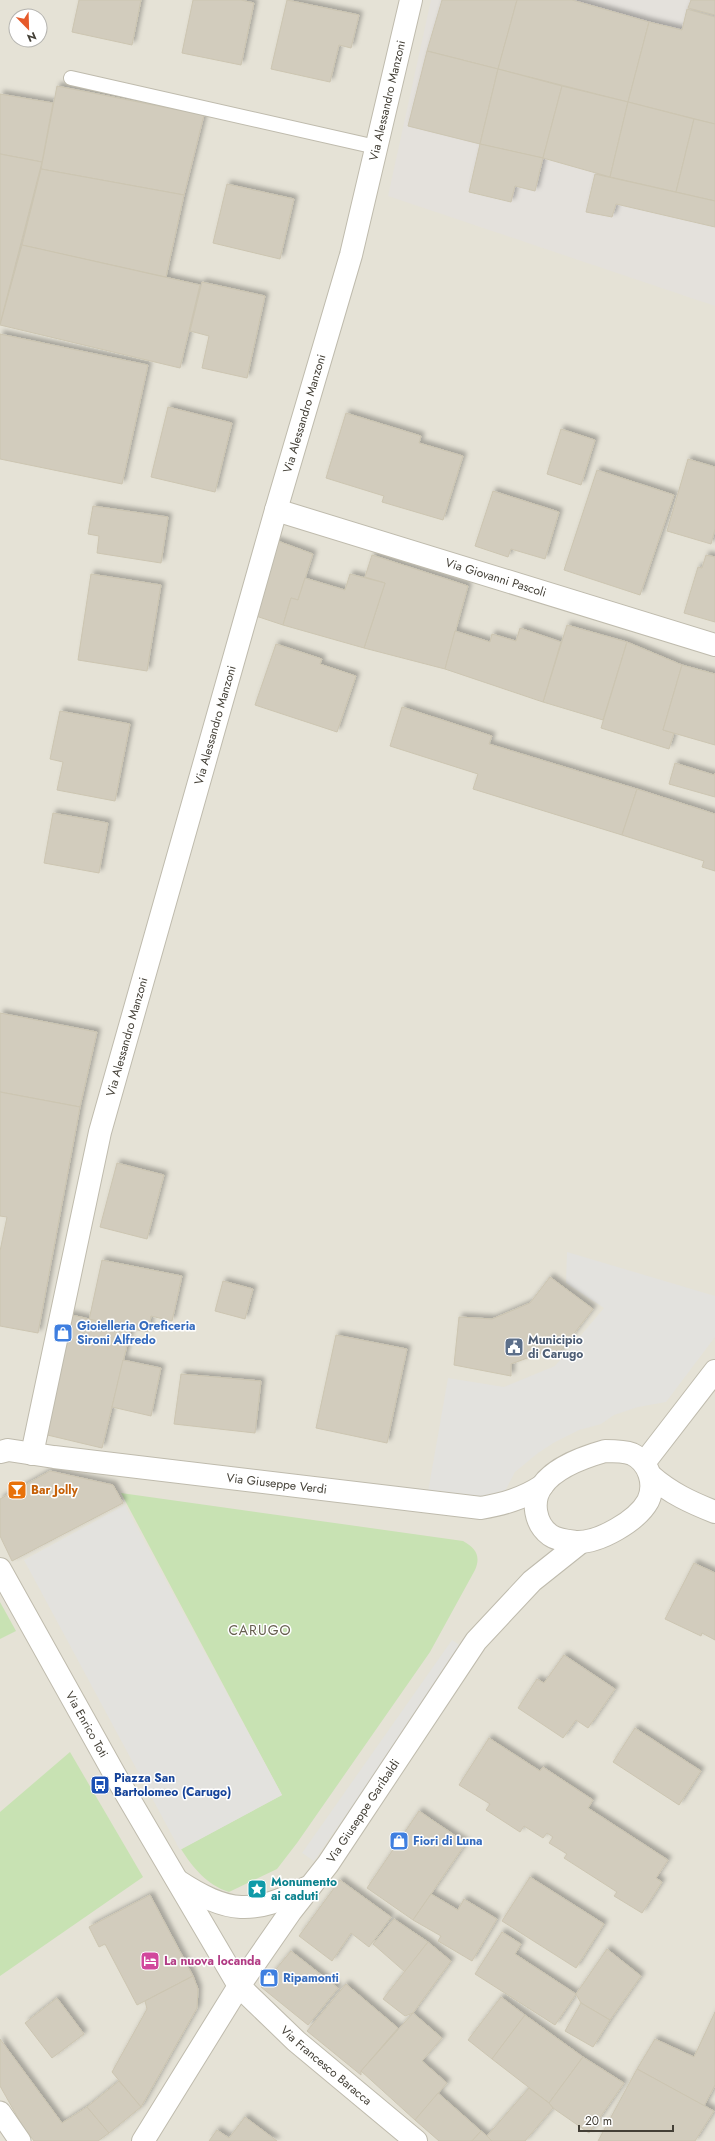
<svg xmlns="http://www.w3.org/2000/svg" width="715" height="2141" font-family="Jost,sans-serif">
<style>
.residential{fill:#e5e2d6;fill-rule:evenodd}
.industrial{fill:#e4e1dc}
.green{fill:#c8e2b3}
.parking{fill:#e3e2de}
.building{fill:#d2ccbd;stroke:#ccc5b1;filter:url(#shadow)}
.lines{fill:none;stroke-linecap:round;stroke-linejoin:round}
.service-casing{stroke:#bfbbad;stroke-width:16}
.pedestrian-casing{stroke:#bfbbad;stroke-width:23}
.minor-casing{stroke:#bfbbad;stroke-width:24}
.tertiary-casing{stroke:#bfbbad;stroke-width:24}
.service{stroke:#fff;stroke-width:14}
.pedestrian{stroke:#fff;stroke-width:21}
.minor{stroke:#fff;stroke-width:22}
.tertiary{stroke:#fff;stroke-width:22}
.labels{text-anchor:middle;stroke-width:3;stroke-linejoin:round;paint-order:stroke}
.street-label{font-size:12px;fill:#444037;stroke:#fff}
.shop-label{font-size:12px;font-weight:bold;fill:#366cbe;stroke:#fff;text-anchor:start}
.service-label{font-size:12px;font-weight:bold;fill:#4e5e75;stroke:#fff;text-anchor:start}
.food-label{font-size:12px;font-weight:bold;fill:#c56008;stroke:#fff;text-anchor:start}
.transit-label{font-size:12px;font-weight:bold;fill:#164399;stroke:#fff;text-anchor:start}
.culture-label{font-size:12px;font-weight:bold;fill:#0d838f;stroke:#fff;text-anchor:start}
.hotel-label{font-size:12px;font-weight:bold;fill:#b23c85;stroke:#fff;text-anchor:start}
.quarter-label{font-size:14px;letter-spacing:1px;fill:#665f4f;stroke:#fff}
</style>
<defs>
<filter id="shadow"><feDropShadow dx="3.5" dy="-3.5" stdDeviation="2" flood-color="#0004"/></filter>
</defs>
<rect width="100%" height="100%" fill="#f2f0e7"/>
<path class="residential" d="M0 0H715V2141H0ZM16 16H40V40H16Z"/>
<polygon class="industrial" points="431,0 715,0 715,306 388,196"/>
<g class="green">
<path d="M121 1493 463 1541C476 1548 481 1556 475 1570L430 1652 297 1843 277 1869 229 1892C207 1885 193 1868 181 1849L282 1795Z"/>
<polygon points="0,1602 16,1631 0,1639"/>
<polygon points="70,1752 143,1877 0,1976 0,1812"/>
</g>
<g class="parking">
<polygon points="567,1252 715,1296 715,1337 666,1402 638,1407 614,1415 601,1424 579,1430 555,1442 538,1453 515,1472 505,1491 505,1503 428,1492 448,1378 504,1387 555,1366 604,1308 566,1283"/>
<polygon points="125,1505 282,1795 180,1850 24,1560"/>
<polygon points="452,1640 463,1647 314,1861 302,1853"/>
</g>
<g class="building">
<polygon points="79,0 141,0 132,45 72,32"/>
<polygon points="193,0 241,0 254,3 241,65 182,53"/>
<polygon points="287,0 359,15 351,48 339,45 330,82 271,69"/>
<polygon points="442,0 517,0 498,69 427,51"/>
<polygon points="517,0 572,0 649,22 628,102 498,69"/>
<polygon points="691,0 715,0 715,15 688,8"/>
<polygon points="687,9 715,17 715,124 628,102 649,22 682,30"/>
<polygon points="427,51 498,69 480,144 408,126"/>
<polygon points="498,69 562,86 543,158 480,144"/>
<polygon points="57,86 204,115 184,195 41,169"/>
<polygon points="562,86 628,102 610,177 543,158"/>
<polygon points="0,94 53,103 42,162 0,154"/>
<polygon points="628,102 694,119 676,192 610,177"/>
<polygon points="694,119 715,124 715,201 676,192"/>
<polygon points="480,144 543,158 535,191 515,186 511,202 469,192"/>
<polygon points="0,154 42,162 0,324"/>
<polygon points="41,169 184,195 166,277 22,245"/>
<polygon points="595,174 715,201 715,227 616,204 612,217 586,212"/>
<polygon points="227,184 294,199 280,259 213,243"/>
<polygon points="22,245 200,285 180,368 0,325"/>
<polygon points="202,282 265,296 247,378 202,368 209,336 190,331"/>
<polygon points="0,334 148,365 122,484 0,459"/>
<polygon points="168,407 232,423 215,492 151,477"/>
<polygon points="346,413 421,436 419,443 463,456 443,520 382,502 384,496 326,478"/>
<polygon points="561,429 595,440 581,485 547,474"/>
<polygon points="688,459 715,467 715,529 711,544 667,531"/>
<polygon points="597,470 674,495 640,595 564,570"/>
<polygon points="493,491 559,512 545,559 511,549 508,557 475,546"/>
<polygon points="93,506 168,517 161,563 97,553 99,536 88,534"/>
<polygon points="275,540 313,554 298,600 291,598 283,625 250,614"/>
<polygon points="372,555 468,586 445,669 364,648 385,583 365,577"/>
<polygon points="706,555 715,557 715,622 684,613 698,567 702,568"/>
<polygon points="91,574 161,585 147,671 78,660"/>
<polygon points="350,574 385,583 364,648 283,625 291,598 298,600 305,578 345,590"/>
<polygon points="567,625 627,642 603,720 543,702"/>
<polygon points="520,628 561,642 543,702 445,669 455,631 490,642 492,634 516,641"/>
<polygon points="627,642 682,665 663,730 674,733 669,749 601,728"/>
<polygon points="276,644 322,659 320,664 356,676 337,732 255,705"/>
<polygon points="682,665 715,674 715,745 663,730"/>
<polygon points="402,707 492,736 489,744 637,789 622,835 473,789 478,774 390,746"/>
<polygon points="60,711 130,724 115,801 57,790 63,762 50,759"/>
<polygon points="675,763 714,775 715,773 715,797 669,784"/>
<polygon points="637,789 715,814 715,871 702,867 704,861 622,835"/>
<polygon points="53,813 108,823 99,873 44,863"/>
<polygon points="0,1013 97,1032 80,1107 0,1092"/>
<polygon points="0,1092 80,1107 38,1333 0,1326 0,1251 7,1217 0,1216"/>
<polygon points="117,1163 164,1175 147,1239 100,1227"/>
<polygon points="102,1260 182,1276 172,1321 151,1316 148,1332 89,1320"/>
<polygon points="550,1277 593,1309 555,1358 549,1350 511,1364 511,1376 454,1365 459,1317 492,1319 530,1303"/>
<polygon points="223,1281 253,1289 245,1319 215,1311"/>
<polygon points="68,1314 131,1329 102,1448 39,1433"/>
<polygon points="336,1335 407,1349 387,1443 316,1428"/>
<polygon points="123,1360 161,1368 151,1416 112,1407"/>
<polygon points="181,1374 261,1381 255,1433 174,1424"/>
<polygon points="50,1471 113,1485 123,1503 12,1561 0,1536 0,1499"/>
<polygon points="694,1563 715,1573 715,1640 702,1633 701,1636 665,1619"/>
<polygon points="564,1655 615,1689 588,1728 576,1720 563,1738 518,1708 537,1679 544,1683"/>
<polygon points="635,1728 701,1771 679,1805 613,1762"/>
<polygon points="489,1738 540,1771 543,1767 593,1800 588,1808 668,1860 656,1878 662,1882 642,1913 614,1896 617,1892 564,1858 567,1854 549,1843 553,1837 547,1833 543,1838 524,1826 520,1832 486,1810 490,1804 459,1785"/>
<polygon points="419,1811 466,1843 413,1920 367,1888"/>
<polygon points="530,1877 604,1924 576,1968 502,1921"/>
<polygon points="340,1880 391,1917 369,1947 351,1933 332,1961 299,1936"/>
<polygon points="431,1894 458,1910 464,1899 497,1919 472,1961 438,1941 441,1936 413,1920"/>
<polygon points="150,1895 193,1976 137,2005 105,1944 99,1947 89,1927"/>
<polygon points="394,1919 428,1942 405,1972 373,1944"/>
<polygon points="502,1932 521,1944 515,1954 576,1994 555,2025 475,1974"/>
<polygon points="428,1942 451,1961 413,2013 405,2016 383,1999"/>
<polygon points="607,1949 641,1976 610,2020 581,2003 576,1994"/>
<polygon points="291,1951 338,1988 308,2025 261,1987"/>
<polygon points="193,1976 198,1989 197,2008 141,2107 112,2072 147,2009 145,2001"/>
<polygon points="346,1984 398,2028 361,2071 361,2075 307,2031"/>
<polygon points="501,1997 525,2015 492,2059 468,2040"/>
<polygon points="57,1998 84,2034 52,2058 25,2023"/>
<polygon points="581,2003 610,2020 593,2047 565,2031"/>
<polygon points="715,2012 715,2085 704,2106 637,2069 655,2039 694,2057"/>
<polygon points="413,2013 442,2038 422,2061 447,2083 415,2120 361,2071"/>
<polygon points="525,2015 583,2057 549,2103 492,2059"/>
<polygon points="0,2039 62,2123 87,2107 109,2133 98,2141 34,2141 22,2125 0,2086"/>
<polygon points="583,2057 624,2083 589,2133 553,2108 549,2103"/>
<polygon points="637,2069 714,2111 695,2141 598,2141"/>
<polygon points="119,2081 141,2107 109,2133 87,2107"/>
<polygon points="529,2088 549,2103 553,2108 525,2141 492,2141 487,2136"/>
<polygon points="438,2093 481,2131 472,2141 439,2141 415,2120"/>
<polygon points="245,2117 277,2141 209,2141 217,2130 229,2138"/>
<polygon points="481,2131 487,2136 492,2141 472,2141"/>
</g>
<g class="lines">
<g class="service-casing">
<polyline id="service" points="71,78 376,147"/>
</g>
<g class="pedestrian-casing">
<polyline id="pedestrian" points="0,2112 20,2141"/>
</g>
<g class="minor-casing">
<g id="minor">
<path id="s1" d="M276 510 715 645"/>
<path id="s2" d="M32 1454 100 1132 276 510 351 255 411 0"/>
<path id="s3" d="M239 1986 296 2041 416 2141"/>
</g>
</g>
<g class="tertiary-casing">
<g id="tertiary">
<path d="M605 1451C613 1451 624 1451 632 1454 649 1462 656 1484 648 1501 637 1521 599 1543 576 1542 568 1541 557 1540 550 1535 535 1524 531 1501 542 1486 555 1467 584 1457 605 1451Z"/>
<path id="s4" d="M0 1452 8 1450 54 1457 481 1508C503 1504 522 1499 542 1486"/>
<polyline points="644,1463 715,1371"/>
<path d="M651 1476C670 1493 692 1503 715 1512"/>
<path id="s5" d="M0 1569 115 1775 239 1986"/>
<path d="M178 1881C228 1914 253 1915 306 1888"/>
<path id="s6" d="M143 2141 239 1986 291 1911 328 1864 476 1641 532 1581 581 1542"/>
</g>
</g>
<use href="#service" class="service"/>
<use href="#pedestrian" class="pedestrian"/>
<use href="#minor" class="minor"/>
<use href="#tertiary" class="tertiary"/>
</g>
<defs>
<g id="shop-square" transform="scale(1)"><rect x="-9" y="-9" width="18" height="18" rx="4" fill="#3f7fe0" stroke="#fff"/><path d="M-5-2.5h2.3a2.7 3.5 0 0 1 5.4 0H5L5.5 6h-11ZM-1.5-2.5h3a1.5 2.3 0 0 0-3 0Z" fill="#fff"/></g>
<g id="civic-square" transform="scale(1)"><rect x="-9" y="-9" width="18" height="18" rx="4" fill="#5c6f8a" stroke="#fff"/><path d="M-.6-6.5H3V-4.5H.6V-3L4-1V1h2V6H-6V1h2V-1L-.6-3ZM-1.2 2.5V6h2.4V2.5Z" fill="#fff"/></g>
<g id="bar-square" transform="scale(1)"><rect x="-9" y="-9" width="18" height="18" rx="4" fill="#e8710a" stroke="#fff"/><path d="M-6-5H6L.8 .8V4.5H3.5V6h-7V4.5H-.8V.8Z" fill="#fff"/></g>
<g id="bus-square" transform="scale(1)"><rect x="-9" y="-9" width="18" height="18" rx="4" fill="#1a4fb4" stroke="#fff"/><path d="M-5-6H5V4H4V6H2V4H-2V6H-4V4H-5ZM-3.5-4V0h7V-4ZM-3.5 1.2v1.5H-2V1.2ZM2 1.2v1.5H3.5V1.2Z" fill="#fff"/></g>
<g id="sight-square" transform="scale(1)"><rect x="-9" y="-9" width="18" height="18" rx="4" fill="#0f9aa8" stroke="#fff"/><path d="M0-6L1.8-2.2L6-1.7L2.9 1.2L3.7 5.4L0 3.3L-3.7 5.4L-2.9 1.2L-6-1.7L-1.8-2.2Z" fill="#fff"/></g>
<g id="hotel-square" transform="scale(1)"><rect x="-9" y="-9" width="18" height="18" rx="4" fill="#d1479c" stroke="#fff"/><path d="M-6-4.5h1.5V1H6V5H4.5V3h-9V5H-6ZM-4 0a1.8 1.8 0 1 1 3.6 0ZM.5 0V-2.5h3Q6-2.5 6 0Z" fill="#fff"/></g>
</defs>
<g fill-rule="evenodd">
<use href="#shop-square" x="63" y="1333"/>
<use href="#civic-square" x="514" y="1347"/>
<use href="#bar-square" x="17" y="1490"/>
<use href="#bus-square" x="100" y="1785"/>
<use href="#shop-square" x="399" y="1841"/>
<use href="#sight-square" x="257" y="1889"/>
<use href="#hotel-square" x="150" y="1961"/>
<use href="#shop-square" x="269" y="1978"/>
</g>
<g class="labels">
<g class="street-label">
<text dy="4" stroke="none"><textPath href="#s2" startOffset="1400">Via Alessandro Manzoni</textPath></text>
<text dy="4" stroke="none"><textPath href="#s2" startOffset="1076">Via Alessandro Manzoni</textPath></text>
<text dy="4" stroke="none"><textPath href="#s1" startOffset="230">Via Giovanni Pascoli</textPath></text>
<text dy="4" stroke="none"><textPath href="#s2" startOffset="752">Via Alessandro Manzoni</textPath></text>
<text dy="4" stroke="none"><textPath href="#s2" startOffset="428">Via Alessandro Manzoni</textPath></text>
<text dy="4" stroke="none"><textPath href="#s4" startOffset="279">Via Giuseppe Verdi</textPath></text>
<text dy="4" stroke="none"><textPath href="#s5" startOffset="178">Via Enrico Toti</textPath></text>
<text dy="4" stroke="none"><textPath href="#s6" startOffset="397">Via Giuseppe Garibaldi</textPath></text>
<text dy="4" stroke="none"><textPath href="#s3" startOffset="118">Via Francesco Baracca</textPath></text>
</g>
<g class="shop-label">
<text x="77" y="1330">Gioielleria Oreficeria<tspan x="77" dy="14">Sironi Alfredo</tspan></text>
<text x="413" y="1845">Fiori di Luna</text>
<text x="283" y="1982">Ripamonti</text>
</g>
<g class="service-label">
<text x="528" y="1344">Municipio<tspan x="528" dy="14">di Carugo</tspan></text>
</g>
<g class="food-label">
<text x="31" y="1494">Bar Jolly</text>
</g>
<g class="transit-label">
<text x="114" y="1782">Piazza San<tspan x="114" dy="14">Bartolomeo (Carugo)</tspan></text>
</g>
<g class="culture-label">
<text x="271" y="1886">Monumento<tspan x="271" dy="14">ai caduti</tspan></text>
</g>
<g class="hotel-label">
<text x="164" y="1965">La nuova locanda</text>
</g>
<g class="quarter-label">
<text x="260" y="1635">CARUGO</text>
</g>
</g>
<g transform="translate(28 28) rotate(157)"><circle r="19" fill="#ffffff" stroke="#b4b3af"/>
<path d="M0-3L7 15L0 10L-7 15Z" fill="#e65a2a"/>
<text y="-6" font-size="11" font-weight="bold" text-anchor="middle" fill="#444037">N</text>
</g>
<path d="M579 2125v6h94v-6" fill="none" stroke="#444037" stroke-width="2"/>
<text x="585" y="2125" font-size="12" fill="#444037" stroke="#ffffff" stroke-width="3" paint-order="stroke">20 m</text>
</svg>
